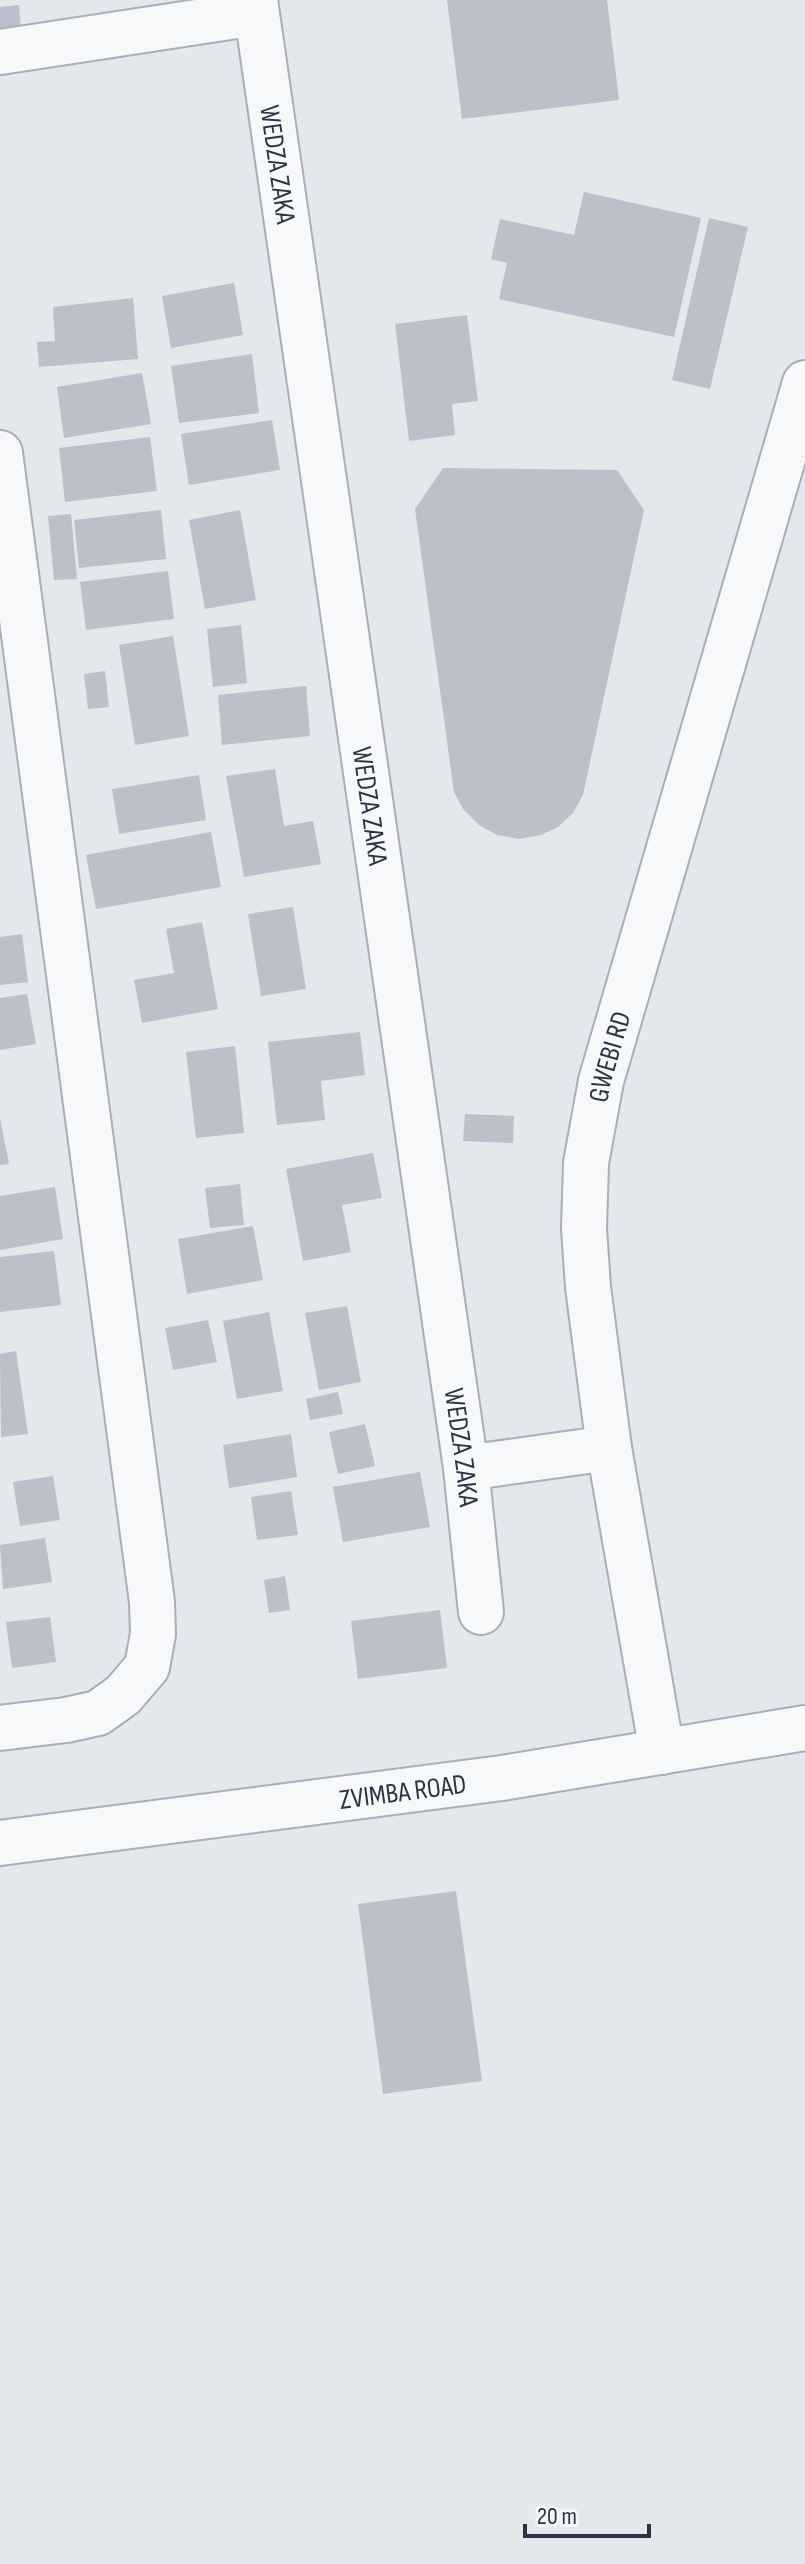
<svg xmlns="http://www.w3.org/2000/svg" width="805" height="2564" font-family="'Sofia Sans Condensed',sans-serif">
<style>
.building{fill:#bbc0ca}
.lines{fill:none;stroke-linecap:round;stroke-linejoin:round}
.minor-casing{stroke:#a9aeb7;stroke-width:48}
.minor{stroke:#f7f8fa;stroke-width:44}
.labels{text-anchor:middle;stroke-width:6;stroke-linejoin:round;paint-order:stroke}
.street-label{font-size:28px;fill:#2b3445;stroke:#f4f6f9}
</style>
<rect width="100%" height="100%" fill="#e4e7ec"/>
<g class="building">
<polygon points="447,0 607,0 619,100 462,119"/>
<polygon points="19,5 21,32 0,34 0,7"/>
<polygon points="584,192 701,218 674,337 499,299 507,263 491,259 500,219 574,235"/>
<polygon points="709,218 748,227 710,389 672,380"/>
<polygon points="234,283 243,335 171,348 162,296"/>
<polygon points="133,298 138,359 39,367 37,342 55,341 53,307"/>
<polygon points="467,315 478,401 452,404 455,435 409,441 395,324"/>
<polygon points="252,354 259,413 179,423 171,366"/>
<polygon points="142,373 151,424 64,438 57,387"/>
<polygon points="272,420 280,470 189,485 181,434"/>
<polygon points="150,437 157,491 65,502 59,448"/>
<polygon points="443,468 617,470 644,510 583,795 573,813 558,827 541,835 519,839 497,835 479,825 463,809 454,792 415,509"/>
<polygon points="161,510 166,559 79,568 74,520"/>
<polygon points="240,510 256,600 205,609 189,520"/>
<polygon points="71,514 77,579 54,580 48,516"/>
<polygon points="168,571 174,619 86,630 80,582"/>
<polygon points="241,625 247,683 213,687 207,629"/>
<polygon points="173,636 189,736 135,745 119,645"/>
<polygon points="105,671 109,707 88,709 84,674"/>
<polygon points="306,686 310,736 222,745 218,695"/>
<polygon points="275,769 284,826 313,821 321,864 244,877 226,776"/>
<polygon points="199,775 206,820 119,834 112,789"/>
<polygon points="211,832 221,887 96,909 86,855"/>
<polygon points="293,907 306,989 261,996 248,914"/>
<polygon points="202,922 218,1009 142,1023 134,980 174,973 166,929"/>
<polygon points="22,934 28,982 0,985 0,937"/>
<polygon points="27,994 36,1044 0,1050 0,998"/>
<polygon points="360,1032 365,1075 321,1081 325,1120 277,1125 268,1042"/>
<polygon points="235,1046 244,1133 196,1138 186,1052"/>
<polygon points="465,1114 514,1116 513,1143 463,1141"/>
<polygon points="0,1118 9,1164 0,1165"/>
<polygon points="373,1153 382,1198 342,1205 351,1252 303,1261 286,1169"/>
<polygon points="240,1184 244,1225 210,1228 205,1188"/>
<polygon points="55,1187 63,1239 0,1250 0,1196"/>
<polygon points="253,1226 263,1280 187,1294 178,1239"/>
<polygon points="54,1251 61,1305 0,1312 0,1257"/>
<polygon points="347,1306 361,1382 319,1390 305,1313"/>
<polygon points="269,1312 283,1391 237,1399 223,1321"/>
<polygon points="208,1320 217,1362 173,1370 165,1328"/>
<polygon points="16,1351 28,1434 1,1437 0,1354"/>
<polygon points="338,1392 343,1414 310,1420 306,1399"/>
<polygon points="365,1424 375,1466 338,1474 329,1432"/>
<polygon points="291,1434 297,1477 229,1488 223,1445"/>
<polygon points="420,1472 430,1527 343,1542 333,1487"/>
<polygon points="53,1476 60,1520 20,1526 13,1482"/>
<polygon points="291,1491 298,1535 257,1540 251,1497"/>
<polygon points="45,1538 52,1582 3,1589 0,1545"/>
<polygon points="285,1576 290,1610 269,1613 264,1580"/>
<polygon points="440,1610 447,1668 358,1679 351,1621"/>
<polygon points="50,1617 56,1662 12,1668 6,1622"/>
<polygon points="456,1891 482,2081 383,2094 358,1904"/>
</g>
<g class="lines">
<g class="minor-casing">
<g id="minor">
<path id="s1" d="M255 0 466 1468 481 1612"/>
<polyline points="0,52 256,13"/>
<polyline points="0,453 152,1602 153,1634 147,1667 123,1695 98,1713 66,1720 0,1728"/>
<polyline points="466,1468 609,1448"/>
<path id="s2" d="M662 1752 609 1448 588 1287 584 1228 586 1163 601 1081 805 383"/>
<path id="s3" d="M0 1843 502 1778 805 1728"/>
</g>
</g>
<use href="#minor" class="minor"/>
</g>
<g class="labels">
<g class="street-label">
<text dy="10" stroke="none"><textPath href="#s1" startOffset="166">WEDZA ZAKA</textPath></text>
<text dy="10" stroke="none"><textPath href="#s1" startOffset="814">WEDZA ZAKA</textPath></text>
<text dy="10" stroke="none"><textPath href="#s2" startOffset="704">GWEBI RD</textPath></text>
<text dy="10" stroke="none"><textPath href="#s1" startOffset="1462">WEDZA ZAKA</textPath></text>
<text dy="10" stroke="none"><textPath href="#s3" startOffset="406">ZVIMBA ROAD</textPath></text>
</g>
</g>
<path d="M525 2524v12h124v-12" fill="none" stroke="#2b3445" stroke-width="4"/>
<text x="537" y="2524" font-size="24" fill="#2b3445" stroke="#f4f6f9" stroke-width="6" paint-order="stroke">20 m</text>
</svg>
